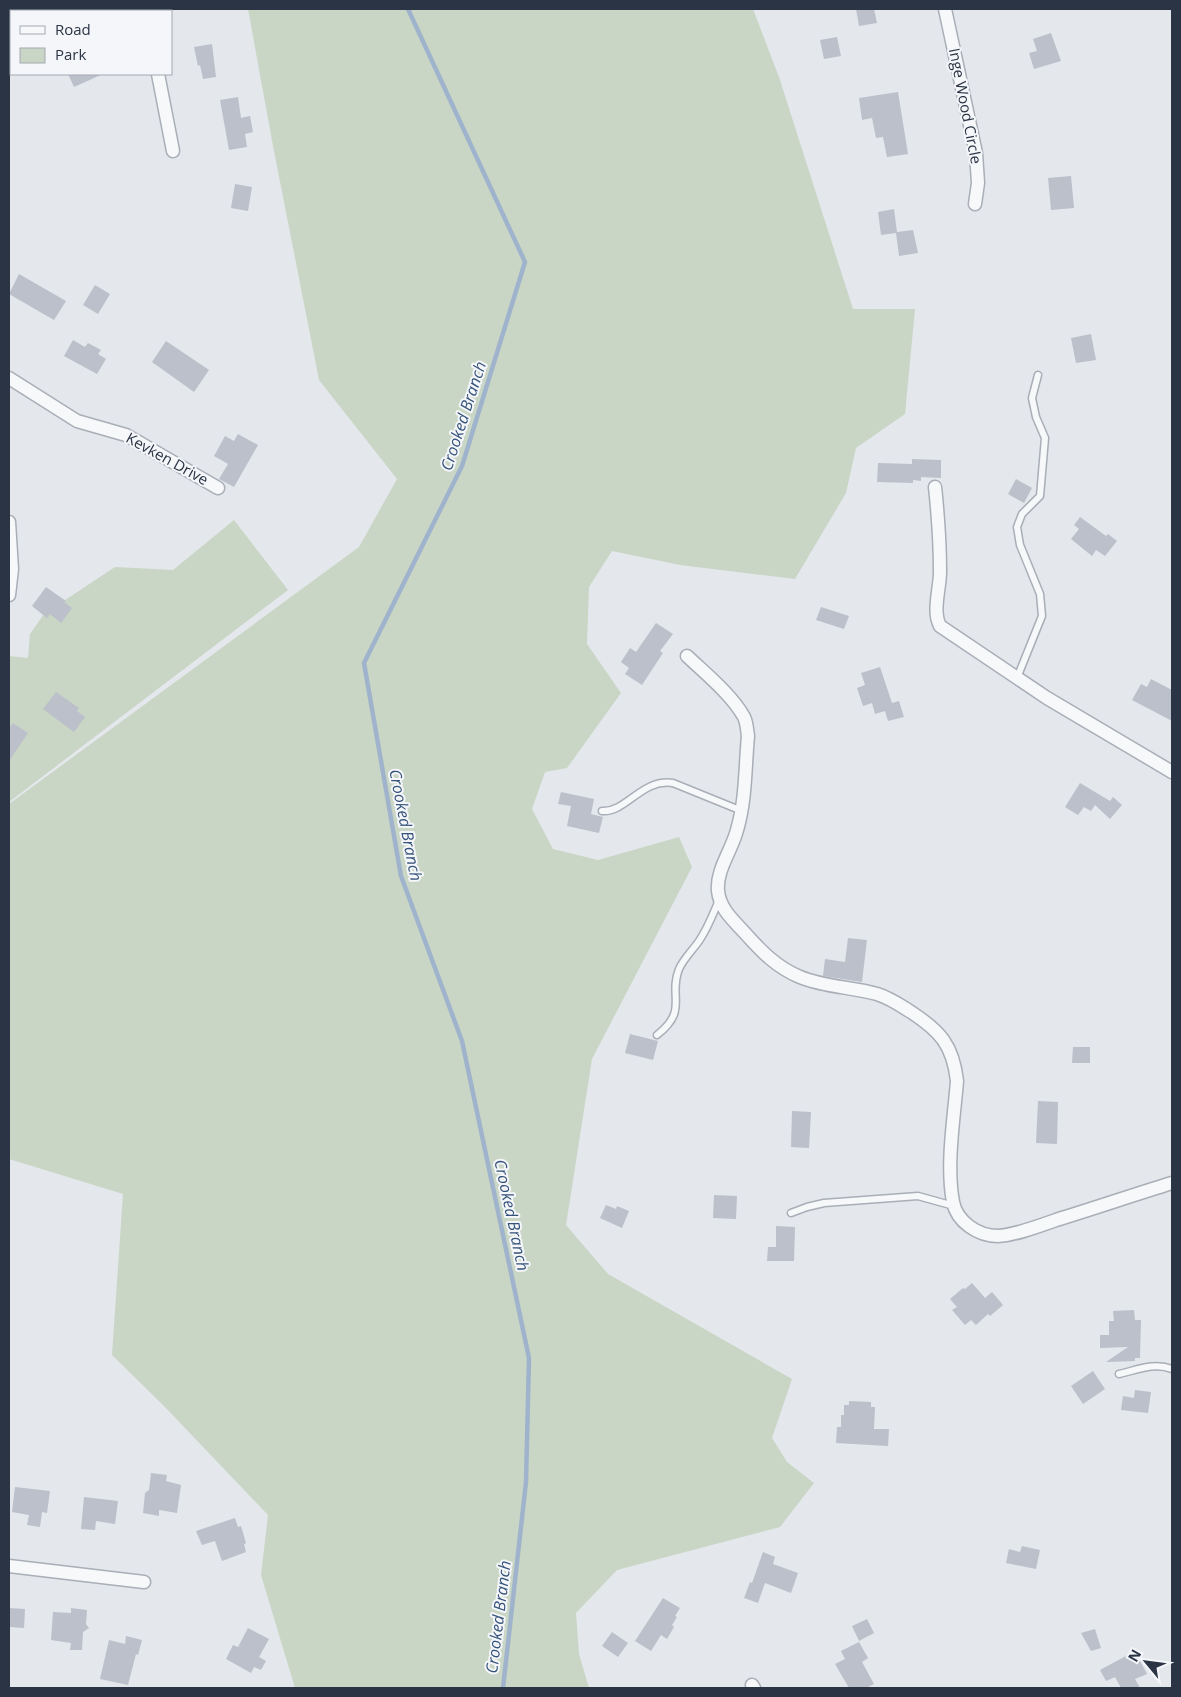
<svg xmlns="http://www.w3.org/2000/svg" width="1181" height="1697" font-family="'Open Sans',sans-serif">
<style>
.green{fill:#c9d6c5}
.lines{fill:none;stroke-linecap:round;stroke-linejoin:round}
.stream{stroke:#9fb4cc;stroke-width:4.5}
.building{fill:#bbc0ca}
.service-casing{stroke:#a9aeb7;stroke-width:9}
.minor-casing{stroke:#a9aeb7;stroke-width:15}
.service{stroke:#f7f8fa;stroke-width:6}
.minor{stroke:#f7f8fa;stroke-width:12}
.labels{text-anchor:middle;stroke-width:4;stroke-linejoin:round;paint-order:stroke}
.street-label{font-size:15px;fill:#2b3445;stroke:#f4f6f9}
.water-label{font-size:16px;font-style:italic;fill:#34527a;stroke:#f4f6f9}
</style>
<rect width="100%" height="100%" fill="#e4e7ec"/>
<g class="green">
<polygon points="248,9 753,9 779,77 853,309 915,309 905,414 856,448 846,493 795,579 680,565 612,551 589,587 587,644 621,693 567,768 545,772 532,809 553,849 598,860 679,837 692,867 592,1059 566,1225 608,1274 792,1379 772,1438 787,1462 814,1483 780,1527 617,1570 576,1613 579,1654 589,1688 295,1688 261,1575 268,1515 164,1406 112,1355 123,1194 9,1159 9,804 359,547 397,479 319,380 273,146"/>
<polygon points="234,520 288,590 9,802 9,656 28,658 30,634 44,614 115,567 173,570"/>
</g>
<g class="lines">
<polyline class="stream" points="408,9 525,262 462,466 364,663 401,876 462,1041 529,1358 526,1482 503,1688"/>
</g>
<g class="building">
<polygon points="856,9 874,9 877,23 859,26"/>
<polygon points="1051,33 1061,61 1034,69 1029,53 1037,51 1033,39"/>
<polygon points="837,37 841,56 824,59 820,40"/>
<polygon points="212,44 216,77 203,79 200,65 198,66 194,47"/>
<polygon points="68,74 103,74 74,87"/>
<polygon points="898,92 908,154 887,157 883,137 876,138 872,118 862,120 859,98"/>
<polygon points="238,97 241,118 250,116 253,132 245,134 247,147 229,150 220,100"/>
<polygon points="1071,176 1074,208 1051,210 1048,178"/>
<polygon points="235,184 252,187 248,211 231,208"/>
<polygon points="894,209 897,232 913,230 918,253 899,256 896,233 881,235 878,212"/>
<polygon points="19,274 66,301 54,320 9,294"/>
<polygon points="95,285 110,294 98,314 83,305"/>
<polygon points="1091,334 1096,360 1076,363 1071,338"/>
<polygon points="73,340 85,347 88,343 101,350 98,354 106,359 97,374 64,356"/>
<polygon points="166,341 209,370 194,392 152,362"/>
<polygon points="238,434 258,445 234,487 219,479 228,464 214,456 225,436 234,441"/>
<polygon points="912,459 941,460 941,478 921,477 921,481 913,480 913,483 877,482 878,463 912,464"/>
<polygon points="1016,479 1032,488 1024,503 1008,494"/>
<polygon points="1080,517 1106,536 1108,534 1117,541 1105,556 1096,550 1092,556 1071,539 1079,529 1074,525"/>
<polygon points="46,587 66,601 64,602 72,608 61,623 50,614 47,618 32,606"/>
<polygon points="821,607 849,616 844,629 816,620"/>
<polygon points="656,623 673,634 660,651 663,653 642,685 625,674 629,668 621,662 630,648 636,652"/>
<polygon points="880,667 892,703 899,701 904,717 888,721 885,711 875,714 872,703 863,706 857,688 865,685 861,673"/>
<polygon points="1151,679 1172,690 1172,721 1132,700 1141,684 1147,687"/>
<polygon points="56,692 79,708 77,711 85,717 74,732 43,709"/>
<polygon points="13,723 28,733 9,761 9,729"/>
<polygon points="1080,783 1110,801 1113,797 1122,805 1110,819 1095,805 1091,811 1084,807 1078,815 1065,807"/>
<polygon points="561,792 594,799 591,814 603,817 599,833 567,826 571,806 558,804"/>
<polygon points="848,938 867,940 862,982 823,976 825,959 845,962"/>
<polygon points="630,1034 658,1041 653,1060 625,1053"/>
<polygon points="1073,1047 1090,1047 1090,1063 1072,1063"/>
<polygon points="1038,1101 1058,1102 1057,1144 1036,1143"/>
<polygon points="792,1111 811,1112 809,1148 791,1147"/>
<polygon points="714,1195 737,1196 736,1219 713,1218"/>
<polygon points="606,1205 616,1209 617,1206 629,1211 622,1228 600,1218"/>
<polygon points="776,1226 795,1227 794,1261 767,1261 768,1247 776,1247"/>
<polygon points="972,1283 985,1298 992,1292 1003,1305 990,1316 988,1314 976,1325 971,1320 965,1325 952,1310 957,1307 950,1299 963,1288 965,1289"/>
<polygon points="1134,1310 1135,1320 1141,1320 1140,1358 1135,1358 1135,1361 1106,1362 1128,1347 1100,1348 1100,1335 1109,1335 1109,1321 1114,1321 1113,1311"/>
<polygon points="1093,1371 1105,1389 1083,1404 1071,1386"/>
<polygon points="1135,1390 1151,1392 1148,1413 1121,1410 1123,1396 1134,1398"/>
<polygon points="849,1401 871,1402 871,1407 875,1407 874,1429 889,1429 888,1446 836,1443 837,1427 841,1427 841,1415 844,1415 844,1405 849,1405"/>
<polygon points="151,1473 167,1475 166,1481 181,1485 177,1513 159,1510 159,1516 143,1513 145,1493 149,1490"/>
<polygon points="15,1487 50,1491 47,1513 42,1512 40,1527 27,1525 29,1515 12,1512"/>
<polygon points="84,1497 118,1501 115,1524 96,1521 95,1530 81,1529"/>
<polygon points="235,1518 238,1527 241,1526 246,1543 244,1544 246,1552 222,1561 215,1541 202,1545 196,1531"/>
<polygon points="1022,1546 1040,1550 1036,1569 1006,1563 1009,1549 1020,1552"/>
<polygon points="763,1552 775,1557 773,1564 798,1573 791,1593 765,1583 758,1603 744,1598 750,1582 752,1583"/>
<polygon points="663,1598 680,1608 675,1616 677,1617 672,1625 674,1627 667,1639 661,1635 651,1651 635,1641"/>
<polygon points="9,1608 25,1609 24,1628 9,1627"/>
<polygon points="71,1608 87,1610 86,1624 89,1628 83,1632 82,1650 70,1650 71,1643 51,1640 53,1612 71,1613"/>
<polygon points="867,1619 874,1633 859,1641 852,1626"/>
<polygon points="248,1628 269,1639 259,1657 266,1661 261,1670 254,1667 251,1673 226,1659 233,1645 238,1647"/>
<polygon points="1095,1629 1101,1648 1091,1651 1081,1633"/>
<polygon points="612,1632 628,1643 618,1657 602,1646"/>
<polygon points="126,1636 142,1640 138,1655 136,1654 128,1685 100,1679 109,1640 125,1644"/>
<polygon points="859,1642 868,1658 862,1662 874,1684 866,1688 849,1688 835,1664 845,1659 841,1651"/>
<polygon points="1135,1651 1147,1674 1135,1679 1140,1688 1121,1688 1115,1677 1106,1681 1100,1670"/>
</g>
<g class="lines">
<g class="service-casing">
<g id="service">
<polyline points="1017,678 1042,616 1040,594 1020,545 1017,527 1022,514 1040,496 1045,438 1036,417 1032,398 1038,375"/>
<path d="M602 811C626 813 642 778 673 783L742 811"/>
<path d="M657 1035C689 1010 668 997 679 969 684 958 692 951 699 941 708 928 713 914 719 900"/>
<polyline points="791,1213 807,1207 824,1203 918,1196 954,1206"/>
<path d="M1119 1374C1137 1370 1154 1362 1172 1369"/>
</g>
</g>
<g class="minor-casing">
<g id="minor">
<polyline points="145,9 145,11"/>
<polyline points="945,9 976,153 978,183 975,204"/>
<polyline points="158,74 173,151"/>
<polyline points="9,378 77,421 126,435 218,488"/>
<path d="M935 487C938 515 940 544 940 572 940 589 932 611 940 626L1047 698 1172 772"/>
<polyline points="9,522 12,569 9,595"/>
<path d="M687 656C705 673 732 695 744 717 747 723 747 730 748 736 745 767 746 800 737 830 732 850 716 870 718 891 720 909 733 920 744 932 761 951 776 967 800 977 824 987 852 987 877 994 890 998 900 1005 911 1012 940 1031 953 1045 957 1081 954 1118 946 1165 953 1202 957 1222 978 1236 998 1236 1016 1235 1039 1226 1056 1220 1095 1208 1133 1195 1172 1183"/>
<polyline points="9,1566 144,1582"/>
<polyline points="752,1685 754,1688"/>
</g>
</g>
<use href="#service" class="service"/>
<use href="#minor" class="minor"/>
</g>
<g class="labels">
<g class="street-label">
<text transform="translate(965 106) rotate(79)" y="5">Inge Wood Circle</text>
<text transform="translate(167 459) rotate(29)" y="5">Kevken Drive</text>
</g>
<g class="water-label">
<text transform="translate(463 416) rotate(-72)" y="6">Crooked Branch</text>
<text transform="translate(406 825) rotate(79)" y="6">Crooked Branch</text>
<text transform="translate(512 1215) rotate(78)" y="6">Crooked Branch</text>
<text transform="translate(498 1617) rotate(-83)" y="6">Crooked Branch</text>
</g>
</g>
<rect width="1181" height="1697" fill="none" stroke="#2b3445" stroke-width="20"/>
<rect x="10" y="10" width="162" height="65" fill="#f4f6f9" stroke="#a4a8b1"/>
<rect x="20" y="26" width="25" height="8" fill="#f7f8fa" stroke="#a4a8b1"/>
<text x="55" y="35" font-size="15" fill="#2b3445">Road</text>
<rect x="20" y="48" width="25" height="15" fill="#c9d6c5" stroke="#a4a8b1"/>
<text x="55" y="60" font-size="15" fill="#2b3445">Park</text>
<g transform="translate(1146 1662) rotate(299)" stroke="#f4f6f9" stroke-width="4" paint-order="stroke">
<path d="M0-4L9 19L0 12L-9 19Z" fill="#2b3445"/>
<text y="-8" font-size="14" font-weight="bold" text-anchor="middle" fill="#2b3445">N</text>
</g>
</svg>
